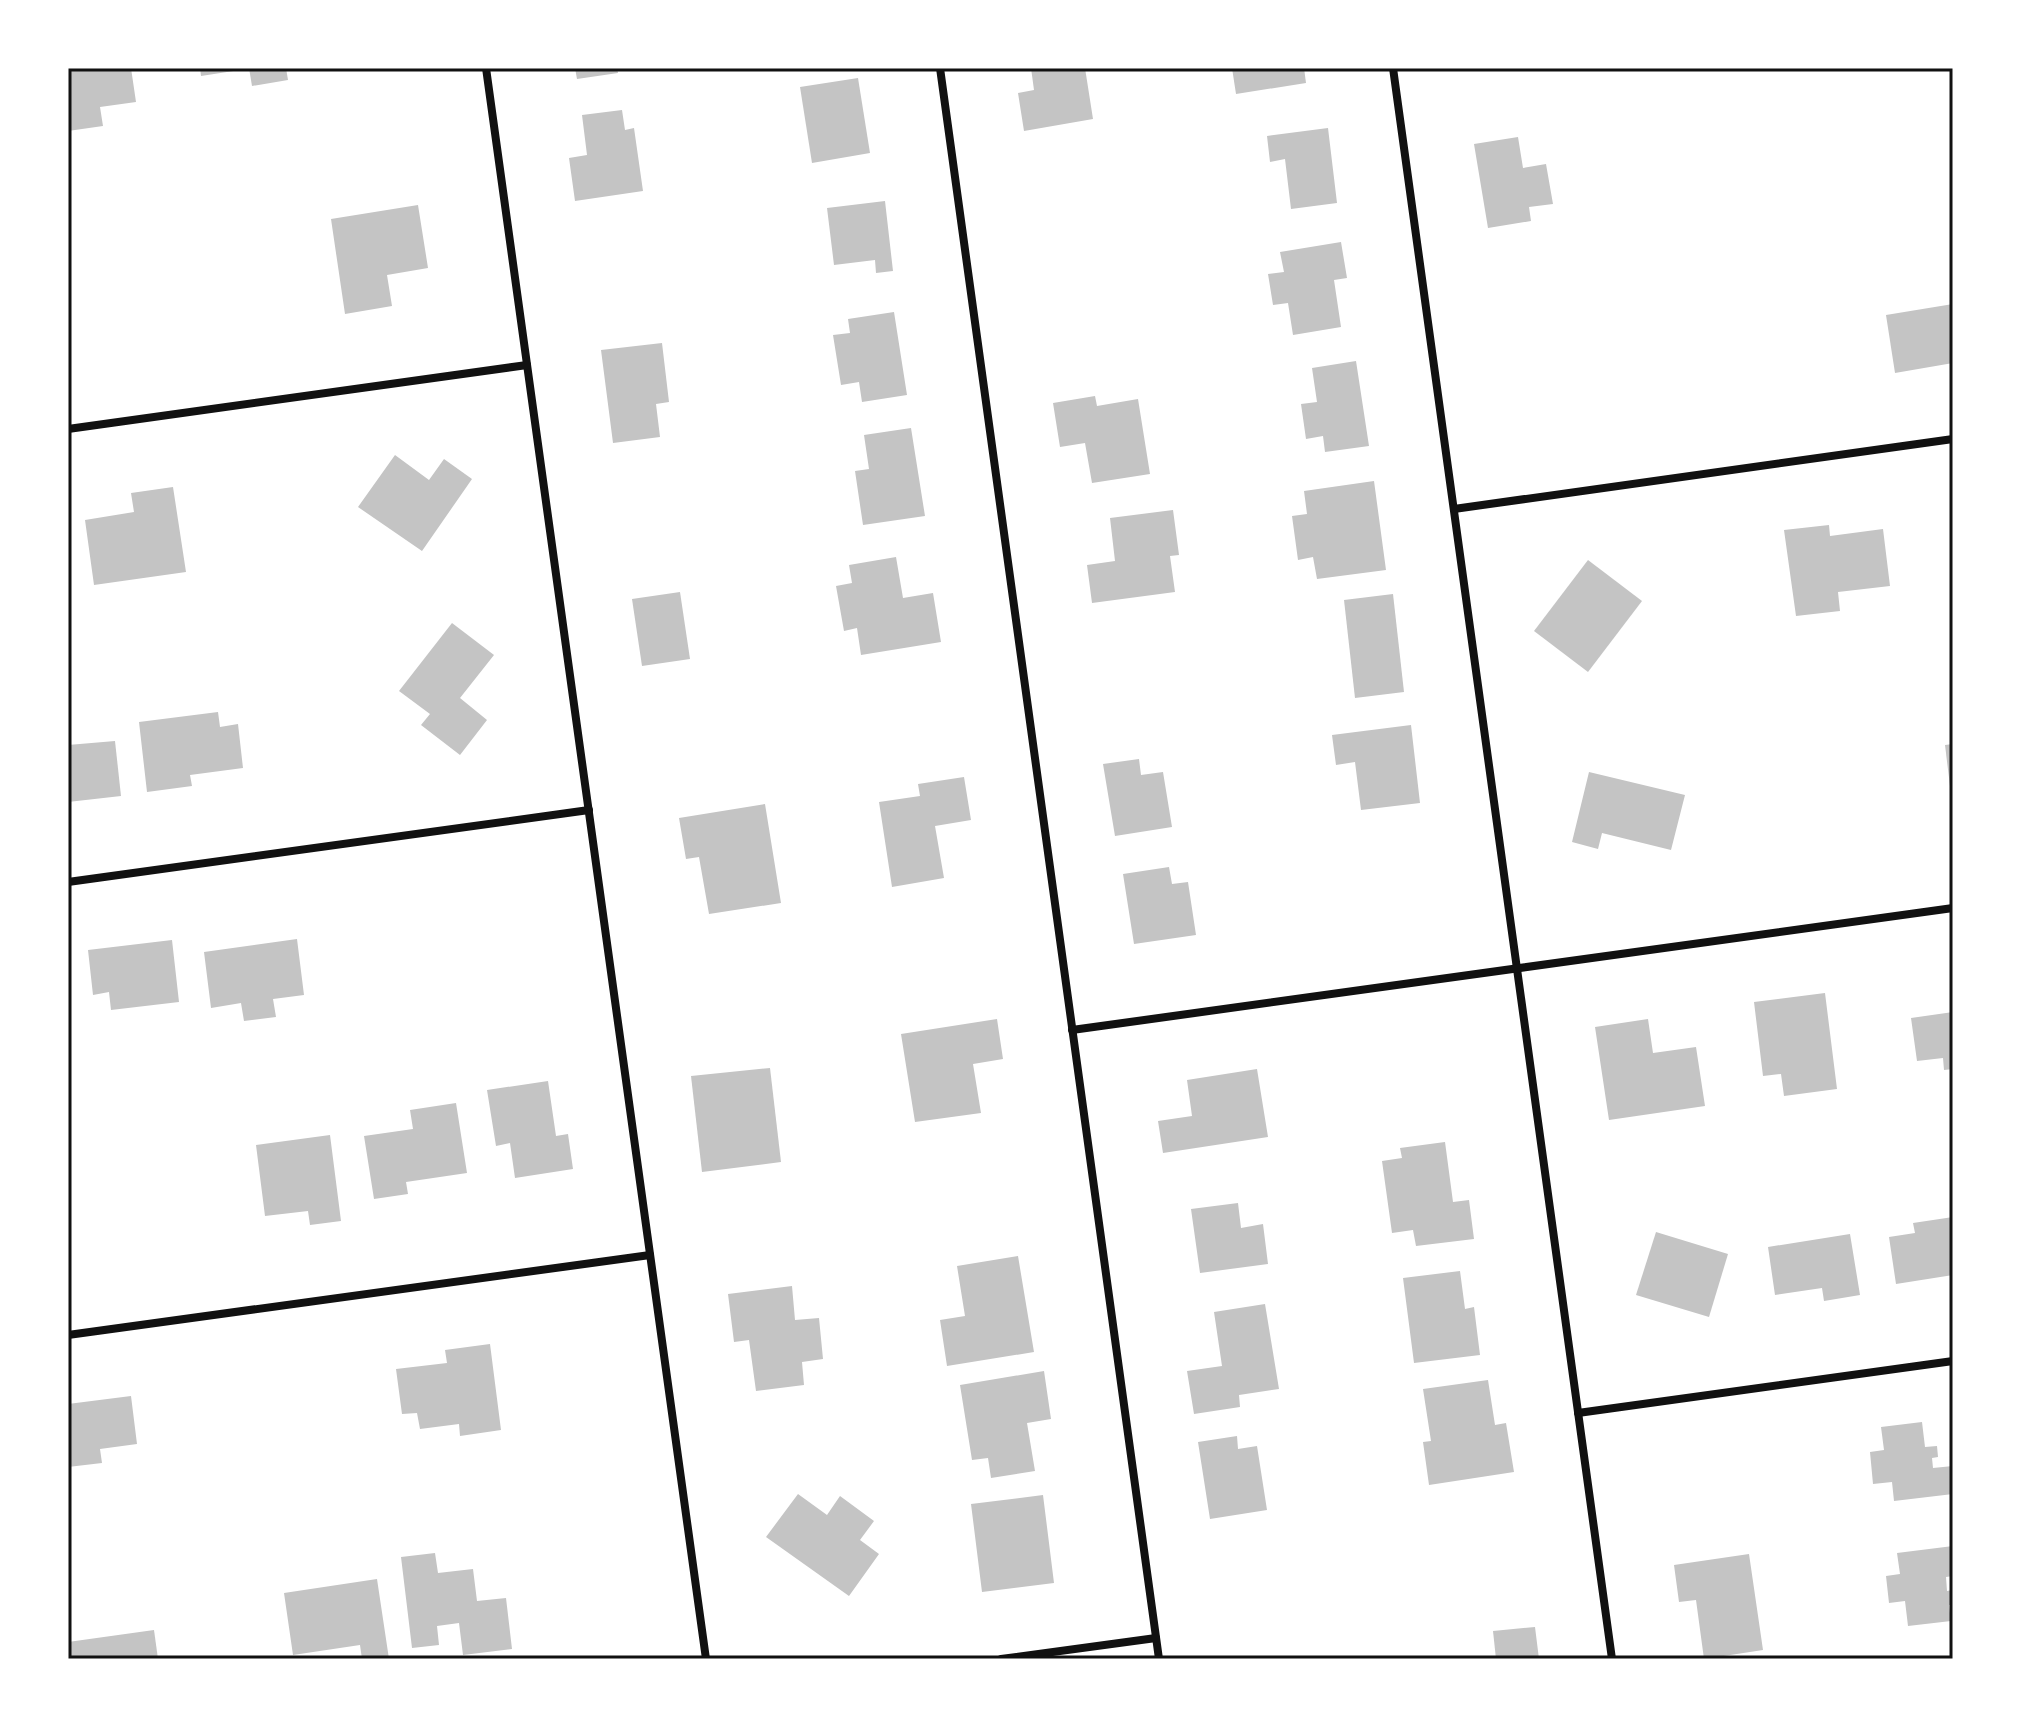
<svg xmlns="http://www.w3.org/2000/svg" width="2021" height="1727" font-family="'Alegreya Sans',sans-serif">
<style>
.building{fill:#c4c4c4}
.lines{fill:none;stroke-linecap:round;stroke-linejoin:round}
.minor{stroke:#111;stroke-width:8}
.neatline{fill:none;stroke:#111;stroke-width:3}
</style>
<rect width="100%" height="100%" fill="#fff"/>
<g class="building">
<polygon points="68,68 131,68 136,102 100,107 103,126 68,131"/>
<polygon points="200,68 240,68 240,70 201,76"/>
<polygon points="249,68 286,68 288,80 252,86"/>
<polygon points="575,68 617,68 618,73 577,79"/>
<polygon points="1031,68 1085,68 1093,119 1024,131 1018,93 1034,90"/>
<polygon points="1232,68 1304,68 1306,83 1236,94"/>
<polygon points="858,78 870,153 812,163 800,87"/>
<polygon points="622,110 625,130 634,128 643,191 575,201 569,158 587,155 582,115"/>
<polygon points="1328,128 1337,203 1291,209 1285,159 1270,162 1267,136"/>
<polygon points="1518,137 1523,168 1546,164 1553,204 1529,207 1531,221 1488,228 1474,144"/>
<polygon points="885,201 893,271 876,273 875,260 834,265 827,208"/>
<polygon points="418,205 428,268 387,275 392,306 345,314 331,219"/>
<polygon points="1341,242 1347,278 1334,280 1341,327 1293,335 1288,303 1273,305 1268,274 1284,272 1280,252"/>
<polygon points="1953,304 1953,363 1895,373 1886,315"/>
<polygon points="894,312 907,395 862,402 859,382 841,385 833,335 850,333 848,319"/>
<polygon points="662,343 669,402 656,404 660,437 613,443 601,350"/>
<polygon points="1356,361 1369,446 1325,452 1323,436 1306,439 1301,404 1317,402 1312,368"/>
<polygon points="1095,396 1097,406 1138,399 1150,474 1092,483 1085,443 1060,447 1053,403"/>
<polygon points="911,428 925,516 863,525 855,471 869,469 864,435"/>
<polygon points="395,455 429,480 444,459 472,479 422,551 358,507"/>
<polygon points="1374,481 1386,570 1317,579 1313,557 1298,560 1292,516 1307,514 1304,491"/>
<polygon points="173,487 186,572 94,585 85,520 134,512 131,493"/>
<polygon points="1173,510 1179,555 1170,556 1175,592 1092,603 1087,565 1115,561 1110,518"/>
<polygon points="1829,525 1830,536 1883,529 1890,586 1838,592 1840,611 1796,616 1784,530"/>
<polygon points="896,557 903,598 933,593 941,642 861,655 857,628 844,631 836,586 852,583 849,565"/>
<polygon points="1588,560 1642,601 1588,672 1534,631"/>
<polygon points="680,592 690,659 642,666 632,599"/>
<polygon points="1393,594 1404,692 1355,698 1344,600"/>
<polygon points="452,623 494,655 460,698 487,720 460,755 421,725 430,714 399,691"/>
<polygon points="218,712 220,727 238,724 243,768 190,775 192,786 147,792 139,722"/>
<polygon points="1411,725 1420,803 1361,810 1355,762 1336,765 1332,735"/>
<polygon points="115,741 121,796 68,802 68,745"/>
<polygon points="1953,744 1953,794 1951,794 1945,745"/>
<polygon points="1139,759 1141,775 1163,772 1172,827 1115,836 1103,764"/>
<polygon points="1589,772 1685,795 1671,850 1602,833 1598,849 1572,842"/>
<polygon points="964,777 971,820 935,826 944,878 892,887 879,802 920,796 918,784"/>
<polygon points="765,804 781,903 709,914 699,857 686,859 679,818"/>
<polygon points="1169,867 1172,884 1188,882 1196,935 1134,944 1123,874"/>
<polygon points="297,939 304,995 273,999 276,1017 244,1021 241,1003 211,1008 204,952"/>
<polygon points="172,940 179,1002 111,1010 109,992 93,995 88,950"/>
<polygon points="1825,993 1837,1089 1784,1096 1781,1074 1763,1076 1754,1002"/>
<polygon points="1953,1012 1953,1069 1944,1070 1943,1058 1917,1061 1911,1018"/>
<polygon points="997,1019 1003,1059 973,1064 981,1113 915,1122 901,1034"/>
<polygon points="1648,1019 1653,1053 1696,1047 1705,1106 1609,1120 1595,1027"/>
<polygon points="770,1068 781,1162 702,1172 691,1076"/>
<polygon points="1257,1069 1268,1137 1163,1153 1158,1121 1192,1116 1187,1080"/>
<polygon points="548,1081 556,1136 568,1134 573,1169 515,1178 510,1143 496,1146 487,1090"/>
<polygon points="456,1103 467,1173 406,1182 408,1194 374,1199 364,1136 413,1129 410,1110"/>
<polygon points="330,1135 341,1221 310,1225 308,1211 265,1216 256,1145"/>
<polygon points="1445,1142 1453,1202 1469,1200 1474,1239 1416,1246 1413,1230 1392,1233 1382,1161 1402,1158 1400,1148"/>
<polygon points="1238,1203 1241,1228 1263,1224 1268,1264 1200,1273 1191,1209"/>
<polygon points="1953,1217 1953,1275 1896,1284 1889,1237 1915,1233 1913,1223"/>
<polygon points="1656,1232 1728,1254 1709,1317 1636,1295"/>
<polygon points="1850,1234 1860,1295 1824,1301 1822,1288 1775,1295 1768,1247"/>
<polygon points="1018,1256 1034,1352 947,1366 940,1320 965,1316 957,1266"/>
<polygon points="1460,1271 1465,1309 1474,1307 1480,1355 1414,1363 1403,1278"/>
<polygon points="792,1286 795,1320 819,1318 823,1359 802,1362 804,1385 756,1391 749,1340 734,1342 728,1294"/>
<polygon points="1265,1304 1279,1389 1239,1395 1240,1407 1194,1414 1187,1371 1222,1366 1214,1312"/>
<polygon points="490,1344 501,1430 460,1436 459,1424 420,1429 417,1413 402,1414 396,1369 447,1363 445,1350"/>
<polygon points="1044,1371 1051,1419 1027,1423 1035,1471 991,1478 988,1458 972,1460 960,1385"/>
<polygon points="1488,1380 1495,1425 1506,1423 1514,1472 1429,1485 1423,1442 1431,1441 1423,1389"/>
<polygon points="131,1396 137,1444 100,1449 102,1463 68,1467 68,1404"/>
<polygon points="1922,1422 1925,1447 1937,1446 1938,1457 1932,1458 1933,1468 1953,1466 1953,1494 1894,1501 1892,1482 1873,1484 1870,1452 1884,1450 1881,1427"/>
<polygon points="1237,1436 1238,1449 1257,1446 1267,1510 1210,1519 1198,1442"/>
<polygon points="798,1494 827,1515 840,1496 874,1521 860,1540 879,1554 849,1596 766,1537"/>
<polygon points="1043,1495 1054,1583 982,1592 971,1504"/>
<polygon points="1953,1546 1953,1576 1946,1577 1947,1591 1953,1590 1953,1605 1949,1605 1951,1621 1908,1626 1905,1601 1889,1603 1886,1576 1900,1574 1897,1553"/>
<polygon points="435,1553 438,1573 473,1569 477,1601 506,1598 512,1649 463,1655 459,1623 437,1626 439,1645 412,1648 401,1557"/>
<polygon points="1749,1554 1763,1650 1704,1659 1696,1600 1679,1602 1674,1565"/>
<polygon points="377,1579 389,1659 362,1659 360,1645 293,1655 284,1593"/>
<polygon points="1535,1627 1539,1659 1496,1659 1493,1631"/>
<polygon points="154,1630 158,1659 68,1659 68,1642"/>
</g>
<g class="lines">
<g class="minor">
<polyline points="486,68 706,1659"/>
<polyline points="940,68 1159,1659"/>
<polyline points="1393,68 1612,1659"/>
<polyline points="68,429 527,365"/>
<polyline points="1454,509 1953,439"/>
<polyline points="68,882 589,810"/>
<polyline points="1072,1030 1953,908"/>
<polyline points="68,1335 650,1255"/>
<polyline points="1578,1413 1953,1361"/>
<polyline points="1001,1659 1156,1638"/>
</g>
</g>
<rect width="2021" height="1727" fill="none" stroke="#ffffff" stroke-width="140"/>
<rect x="70" y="70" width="1881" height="1587" class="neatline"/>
</svg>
